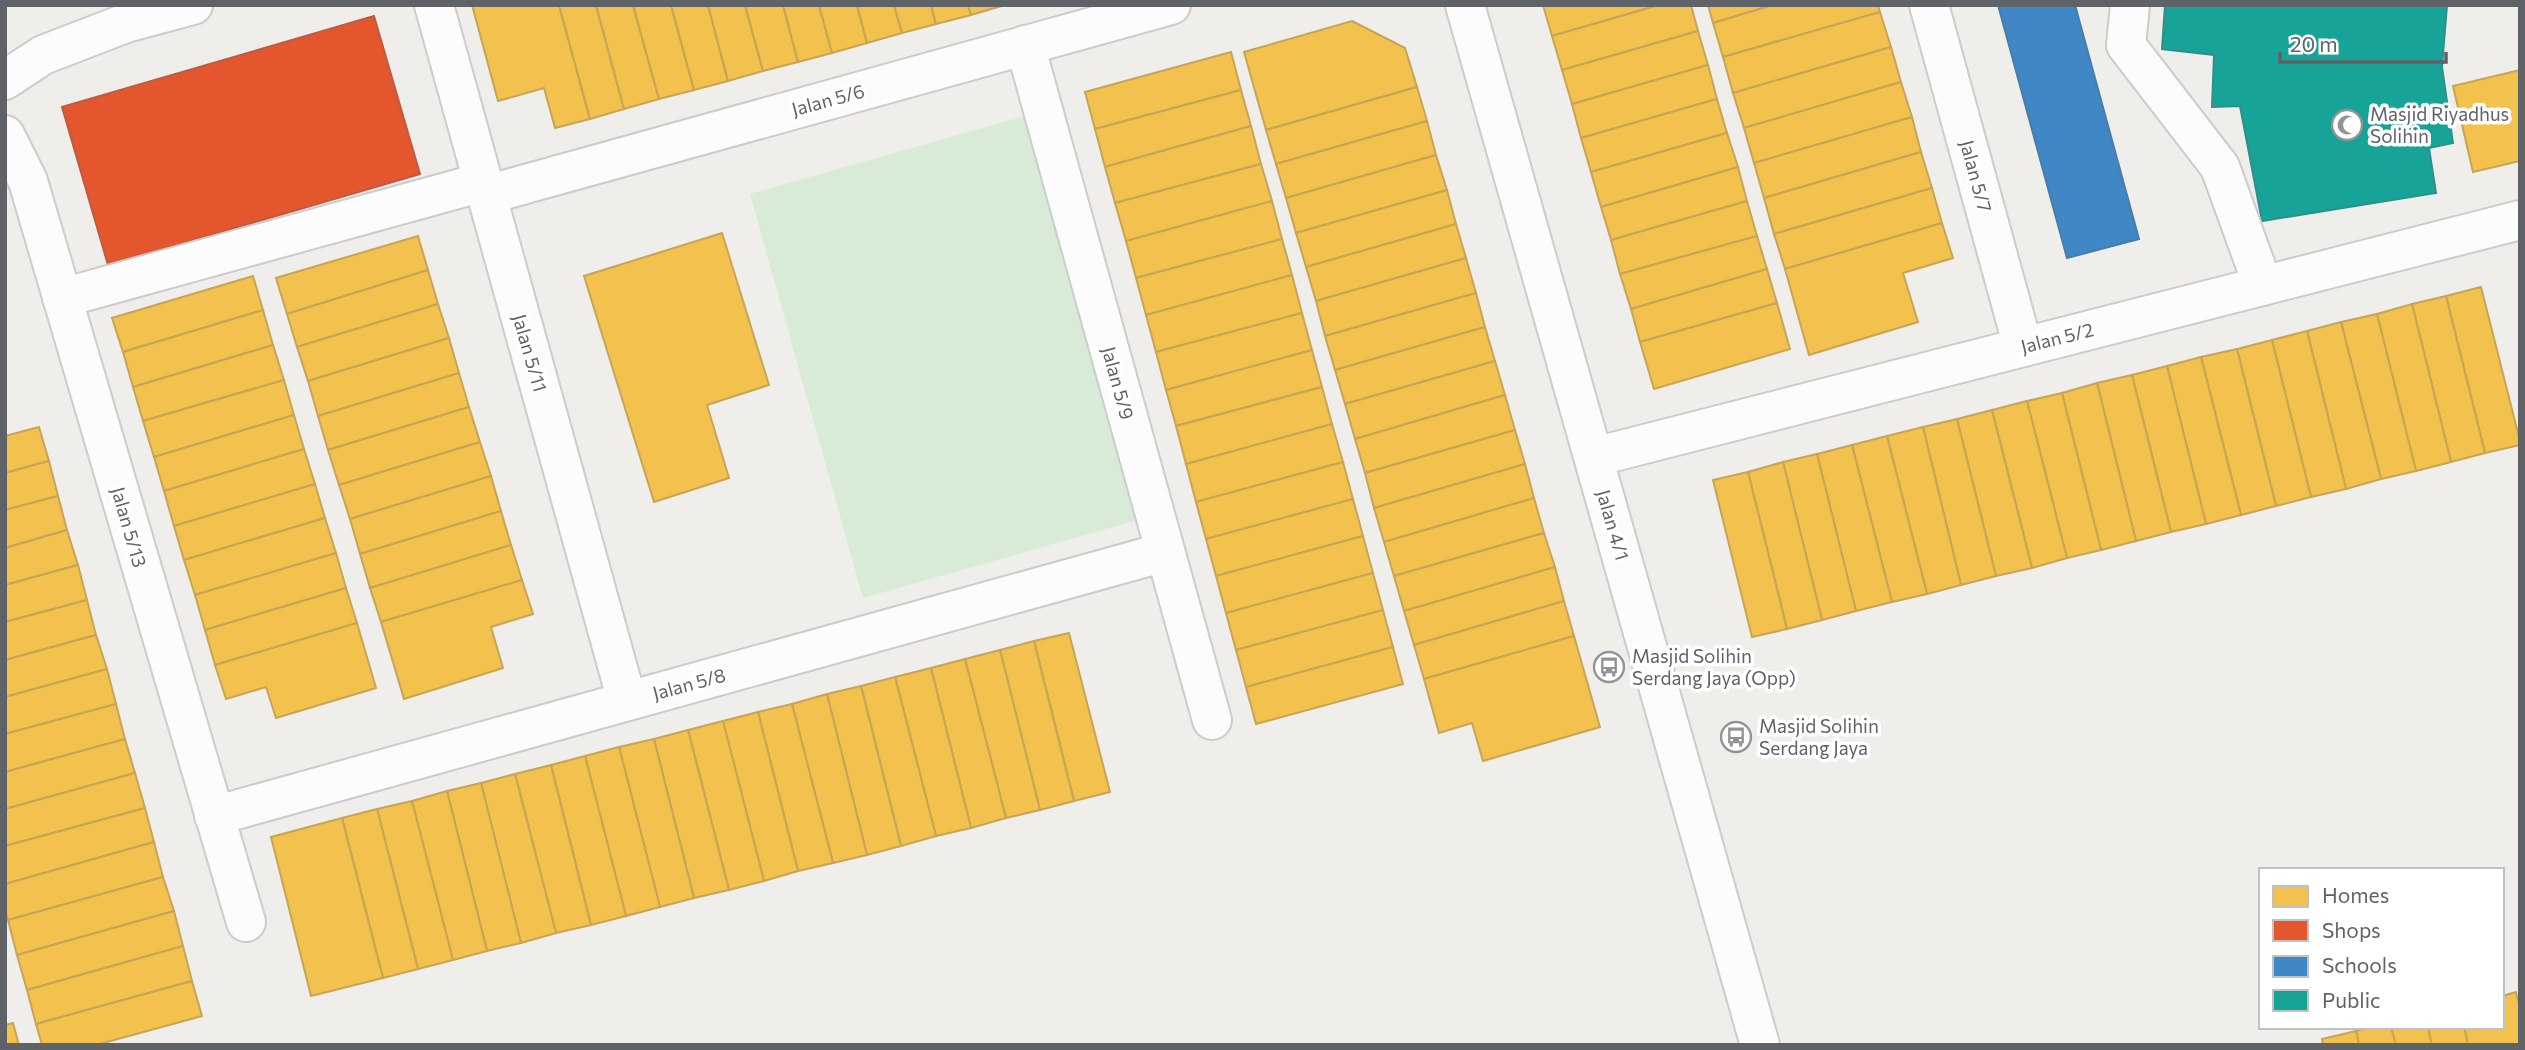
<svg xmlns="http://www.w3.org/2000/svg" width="2525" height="1050" font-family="Commissioner,sans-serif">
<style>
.green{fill:#d8ebd6}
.homes{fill:#f2c14e;stroke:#c6a556;stroke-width:2}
.shops{fill:#e4572e;stroke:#bc5b3f;stroke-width:2}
.schools{fill:#3f88c5;stroke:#497da9;stroke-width:2}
.public{fill:#17a398;stroke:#2d908a;stroke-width:2}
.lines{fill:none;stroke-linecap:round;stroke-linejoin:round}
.minor-casing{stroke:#cbcccc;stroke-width:42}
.minor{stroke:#fdfcfc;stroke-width:38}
.labels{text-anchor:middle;stroke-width:7;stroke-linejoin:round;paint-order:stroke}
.street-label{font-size:19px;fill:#5f6368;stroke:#fff}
.poi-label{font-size:19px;fill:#5f6368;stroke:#fff;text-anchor:start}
</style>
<rect width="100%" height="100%" fill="#efeeea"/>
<polygon class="green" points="1025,116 1137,520 863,598 750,194"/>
<g class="homes">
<polygon points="472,5 559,5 590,119 555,128 544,88 498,101"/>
<polygon points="559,5 596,5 624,109 590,119"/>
<polygon points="596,5 633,5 659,99 624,109"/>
<polygon points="633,5 671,5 694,90 659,99"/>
<polygon points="671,5 708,5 728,81 694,90"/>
<polygon points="708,5 745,5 763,71 728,81"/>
<polygon points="745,5 783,5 798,62 763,71"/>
<polygon points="783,5 819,5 832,53 798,62"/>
<polygon points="819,5 857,5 867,43 832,53"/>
<polygon points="857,5 894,5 902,33 867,43"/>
<polygon points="894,5 931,5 936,24 902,33"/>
<polygon points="931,5 968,5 971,15 936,24"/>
<polygon points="968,5 1005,5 971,15"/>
<polygon points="1543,5 1659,5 1552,36"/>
<polygon points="1659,5 1691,5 1698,31 1562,70 1552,36"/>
<polygon points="1708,5 1773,5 1713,23"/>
<polygon points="1773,5 1878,5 1880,12 1723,57 1713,23"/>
<polygon points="1880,12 1891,47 1733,93 1723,57"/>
<polygon points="1352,21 1405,48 1417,87 1266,130 1244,52"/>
<polygon points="1698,31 1708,65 1572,104 1562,70"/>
<polygon points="1891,47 1901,82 1744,128 1733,93"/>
<polygon points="1231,52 1241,90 1095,129 1085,92"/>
<polygon points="1708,65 1717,99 1581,138 1572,104"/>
<polygon points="2520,70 2520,161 2473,172 2453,86"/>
<polygon points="1901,82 1912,117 1754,163 1744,128"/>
<polygon points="1417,87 1427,121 1276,164 1266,130"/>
<polygon points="1241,90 1251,126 1105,167 1095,129"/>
<polygon points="1717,99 1727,133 1591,172 1581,138"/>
<polygon points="1912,117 1921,152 1764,198 1754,163"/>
<polygon points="1427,121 1436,155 1286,198 1276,164"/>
<polygon points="1251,126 1261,164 1115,203 1105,167"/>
<polygon points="1727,133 1738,167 1601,207 1591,172"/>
<polygon points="1921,152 1932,188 1774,234 1764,198"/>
<polygon points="1436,155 1447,190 1296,233 1286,198"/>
<polygon points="1261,164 1272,201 1126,241 1115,203"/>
<polygon points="1738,167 1747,201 1611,240 1601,207"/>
<polygon points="1932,188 1942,223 1785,269 1774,234"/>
<polygon points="1447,190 1456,224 1306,267 1296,233"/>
<polygon points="1272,201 1282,239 1136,278 1126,241"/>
<polygon points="1747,201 1757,236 1620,274 1611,240"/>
<polygon points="1942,223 1953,258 1903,273 1918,322 1809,355 1785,269"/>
<polygon points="1456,224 1466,258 1316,301 1306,267"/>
<polygon points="722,233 769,385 707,405 729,478 654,502 584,276"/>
<polygon points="418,236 428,270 287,314 276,278"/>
<polygon points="1757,236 1767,269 1631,309 1620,274"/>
<polygon points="1282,239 1292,275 1146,315 1136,278"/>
<polygon points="1466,258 1476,293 1325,336 1316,301"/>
<polygon points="1767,269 1777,303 1640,342 1631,309"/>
<polygon points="428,270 438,304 297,347 287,314"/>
<polygon points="1292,275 1302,313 1156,352 1146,315"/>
<polygon points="253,276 263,310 123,352 112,318"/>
<polygon points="2481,287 2520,441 2520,445 2485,453 2446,296"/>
<polygon points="1476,293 1485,327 1335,370 1325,336"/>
<polygon points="2446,296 2485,453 2451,462 2412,304"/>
<polygon points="1777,303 1790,349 1654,389 1640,342"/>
<polygon points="438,304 449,338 308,381 297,347"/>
<polygon points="2412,304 2451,462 2416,471 2377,314"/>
<polygon points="263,310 273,345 133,387 123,352"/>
<polygon points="1302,313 1312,350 1166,390 1156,352"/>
<polygon points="2377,314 2416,471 2381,479 2341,322"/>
<polygon points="2341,322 2381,479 2346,489 2307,331"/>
<polygon points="1485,327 1495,361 1345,404 1335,370"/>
<polygon points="2307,331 2346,489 2311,497 2272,340"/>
<polygon points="449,338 459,373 318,416 308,381"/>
<polygon points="2272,340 2311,497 2276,506 2237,349"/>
<polygon points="273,345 284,380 143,421 133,387"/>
<polygon points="2237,349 2276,506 2241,515 2201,357"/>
<polygon points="1312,350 1322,387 1176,426 1166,390"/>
<polygon points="2201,357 2241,515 2206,524 2167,366"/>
<polygon points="1495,361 1505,395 1355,439 1345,404"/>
<polygon points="2167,366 2206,524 2171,532 2132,375"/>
<polygon points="459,373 469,407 328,450 318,416"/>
<polygon points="2132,375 2171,532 2136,541 2097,383"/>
<polygon points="284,380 294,415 154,457 143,421"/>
<polygon points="2097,383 2136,541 2101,550 2062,393"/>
<polygon points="1322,387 1332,424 1186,464 1176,426"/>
<polygon points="2062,393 2101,550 2067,558 2027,401"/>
<polygon points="1505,395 1515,430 1365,473 1355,439"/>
<polygon points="2027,401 2067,558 2032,568 1992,410"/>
<polygon points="469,407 480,442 339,485 328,450"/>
<polygon points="1992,410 2032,568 1996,576 1957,419"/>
<polygon points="294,415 304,449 164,491 154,457"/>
<polygon points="1957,419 1996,576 1961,585 1923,427"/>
<polygon points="1332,424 1343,462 1196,502 1186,464"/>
<polygon points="39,427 49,461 5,473 5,436"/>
<polygon points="1923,427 1961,585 1927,594 1887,436"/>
<polygon points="1515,430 1525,464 1374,508 1365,473"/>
<polygon points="1887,436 1927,594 1892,602 1852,445"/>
<polygon points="480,442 491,476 350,519 339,485"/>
<polygon points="1852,445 1892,602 1856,611 1817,454"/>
<polygon points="304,449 315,484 174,526 164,491"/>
<polygon points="1817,454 1856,611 1822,620 1783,462"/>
<polygon points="49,461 58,496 5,510 5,473"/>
<polygon points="1343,462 1353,499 1206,539 1196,502"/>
<polygon points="1783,462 1822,620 1787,629 1748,472"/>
<polygon points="1525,464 1534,498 1384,542 1374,508"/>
<polygon points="1748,472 1787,629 1752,637 1713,480"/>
<polygon points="491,476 501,511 360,554 350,519"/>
<polygon points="315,484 325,518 184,560 174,526"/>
<polygon points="58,496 67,530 5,548 5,510"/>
<polygon points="1534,498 1544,533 1394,576 1384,542"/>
<polygon points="1353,499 1363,536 1216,576 1206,539"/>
<polygon points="501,511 511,545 370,588 360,554"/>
<polygon points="325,518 336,553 195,595 184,560"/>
<polygon points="67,530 78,565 5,585 5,548"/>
<polygon points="1544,533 1555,567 1404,611 1394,576"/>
<polygon points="1363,536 1373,573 1226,613 1216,576"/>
<polygon points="511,545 522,580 381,622 370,588"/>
<polygon points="336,553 346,588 205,630 195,595"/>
<polygon points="78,565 87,600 5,622 5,585"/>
<polygon points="1555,567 1564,601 1414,645 1404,611"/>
<polygon points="1373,573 1383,610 1236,650 1226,613"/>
<polygon points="522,580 533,614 491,627 503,668 404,699 381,622"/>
<polygon points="346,588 357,623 215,665 205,630"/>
<polygon points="87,600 96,635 5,660 5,622"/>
<polygon points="1564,601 1574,636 1424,679 1414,645"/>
<polygon points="1383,610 1393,647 1246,687 1236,650"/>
<polygon points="357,623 376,688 276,718 266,687 226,699 215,665"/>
<polygon points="1069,633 1110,792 1074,801 1034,641"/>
<polygon points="96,635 107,669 5,697 5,660"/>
<polygon points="1574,636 1600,727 1483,761 1472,723 1439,733 1424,679"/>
<polygon points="1034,641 1074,801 1040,810 1000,650"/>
<polygon points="1393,647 1403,684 1256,724 1246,687"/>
<polygon points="1000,650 1040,810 1006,818 965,659"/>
<polygon points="965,659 1006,818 971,828 931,668"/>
<polygon points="931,668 971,828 936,836 895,677"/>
<polygon points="107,669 116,704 5,734 5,697"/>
<polygon points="895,677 936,836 901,846 861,686"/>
<polygon points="861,686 901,846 867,855 827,694"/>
<polygon points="827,694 867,855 833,863 792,704"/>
<polygon points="116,704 125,739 5,772 5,734"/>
<polygon points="792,704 833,863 798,871 758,712"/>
<polygon points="758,712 798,871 764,881 723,721"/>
<polygon points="723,721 764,881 729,890 688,730"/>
<polygon points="688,730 729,890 694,898 654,739"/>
<polygon points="125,739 135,773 5,809 5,772"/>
<polygon points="654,739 694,898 660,907 619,747"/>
<polygon points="619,747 660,907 626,916 585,756"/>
<polygon points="585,756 626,916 591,925 551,765"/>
<polygon points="551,765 591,925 556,933 515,774"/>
<polygon points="135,773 145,808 5,846 5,809"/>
<polygon points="515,774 556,933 521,943 481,783"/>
<polygon points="481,783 521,943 487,951 447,791"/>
<polygon points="447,791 487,951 453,960 412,801"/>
<polygon points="412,801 453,960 418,969 377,809"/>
<polygon points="145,808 154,842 5,884 5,846"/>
<polygon points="377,809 418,969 383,978 342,818"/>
<polygon points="342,818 383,978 311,996 271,837"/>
<polygon points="154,842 163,877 8,920 5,911 5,884"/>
<polygon points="163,877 174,911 17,955 8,920"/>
<polygon points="174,911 183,946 27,990 17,955"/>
<polygon points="183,946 192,981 36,1024 27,990"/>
<polygon points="192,981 202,1016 96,1045 42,1045 36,1024"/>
<polygon points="2516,992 2520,1008 2520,1045 2468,1045 2464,1027 2502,1027 2502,996"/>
<polygon points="13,1023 19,1045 5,1045 5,1025"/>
<polygon points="2371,1027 2391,1027 2396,1045 2359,1045 2356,1031"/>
<polygon points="2391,1027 2428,1027 2432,1045 2396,1045"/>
<polygon points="2428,1027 2464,1027 2468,1045 2432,1045"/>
<polygon points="2356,1031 2359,1045 2323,1045 2322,1039"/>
</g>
<polygon class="shops" points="374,16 420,174 108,265 62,107"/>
<polygon class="schools" points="1998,5 2075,5 2139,239 2067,258"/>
<polygon class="public" points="2165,5 2447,5 2442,67 2453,143 2429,148 2436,193 2262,221 2240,106 2212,107 2214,55 2162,49"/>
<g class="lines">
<g class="minor-casing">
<g id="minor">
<polyline points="434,5 627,701"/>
<polyline points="1465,5 1760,1045"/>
<polyline points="1929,5 2023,347"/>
<polyline points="2130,5 2126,45 2220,167 2263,286"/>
<polyline points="1025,45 1212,720"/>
<polyline points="5,80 43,55 126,23 193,5"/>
<polyline points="5,135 28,181 246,922"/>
<polyline points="486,195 1171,5"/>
<polyline points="62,298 483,182"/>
<polyline points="1594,457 2520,220"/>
<polyline points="214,816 1165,552"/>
</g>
</g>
<use href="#minor" class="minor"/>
</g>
<defs>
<g id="mosque-ring" transform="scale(1.575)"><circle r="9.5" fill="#fff" stroke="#919496" stroke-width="1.5"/><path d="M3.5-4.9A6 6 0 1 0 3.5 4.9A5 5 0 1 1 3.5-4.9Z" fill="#919496"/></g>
<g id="bus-ring" transform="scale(1.575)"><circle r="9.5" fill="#fff" stroke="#919496" stroke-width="1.5"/><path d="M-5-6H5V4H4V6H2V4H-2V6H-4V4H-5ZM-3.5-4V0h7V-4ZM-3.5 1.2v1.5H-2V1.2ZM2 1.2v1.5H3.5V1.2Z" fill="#919496"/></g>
</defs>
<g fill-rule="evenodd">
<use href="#mosque-ring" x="2347" y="125"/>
<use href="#bus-ring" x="1609" y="667"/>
<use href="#bus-ring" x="1736" y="737"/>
</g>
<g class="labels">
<g class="street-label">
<text transform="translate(828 100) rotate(-15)" y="7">Jalan 5/6</text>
<text transform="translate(1976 176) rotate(75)" y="7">Jalan 5/7</text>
<text transform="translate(2057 338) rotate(-14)" y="7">Jalan 5/2</text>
<text transform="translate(530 353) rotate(74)" y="7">Jalan 5/11</text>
<text transform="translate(1118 383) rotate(75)" y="7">Jalan 5/9</text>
<text transform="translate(1613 525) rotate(74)" y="7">Jalan 4/1</text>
<text transform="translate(129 527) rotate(74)" y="7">Jalan 5/13</text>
<text transform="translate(689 684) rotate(-15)" y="7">Jalan 5/8</text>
</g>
<g class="poi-label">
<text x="2370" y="121">Masjid Riyadhus<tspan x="2370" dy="22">Solihin</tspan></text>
<text x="1632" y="663">Masjid Solihin<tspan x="1632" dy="22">Serdang Jaya (Opp)</tspan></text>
<text x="1759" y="733">Masjid Solihin<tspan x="1759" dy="22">Serdang Jaya</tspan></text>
</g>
</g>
<rect width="2525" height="1050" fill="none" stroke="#5f6368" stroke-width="14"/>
<rect x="2259" y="868" width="245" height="161" fill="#ffffff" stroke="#bfc1c3" stroke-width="2"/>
<rect x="2273" y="886" width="35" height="21" fill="#f2c14e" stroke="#bfc1c3" stroke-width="2"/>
<text x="2322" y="903" font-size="21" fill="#5f6368">Homes</text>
<rect x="2273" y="920" width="35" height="21" fill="#e4572e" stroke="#bfc1c3" stroke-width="2"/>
<text x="2322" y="938" font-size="21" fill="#5f6368">Shops</text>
<rect x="2273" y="956" width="35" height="21" fill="#3f88c5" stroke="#bfc1c3" stroke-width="2"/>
<text x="2322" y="973" font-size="21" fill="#5f6368">Schools</text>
<rect x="2273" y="990" width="35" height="21" fill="#17a398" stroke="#bfc1c3" stroke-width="2"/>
<text x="2322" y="1008" font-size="21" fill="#5f6368">Public</text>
<path d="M2280 52v10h166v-10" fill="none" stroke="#5f6368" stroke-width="3.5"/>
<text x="2290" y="52" font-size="21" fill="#5f6368" stroke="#ffffff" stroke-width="5" paint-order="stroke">20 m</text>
</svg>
